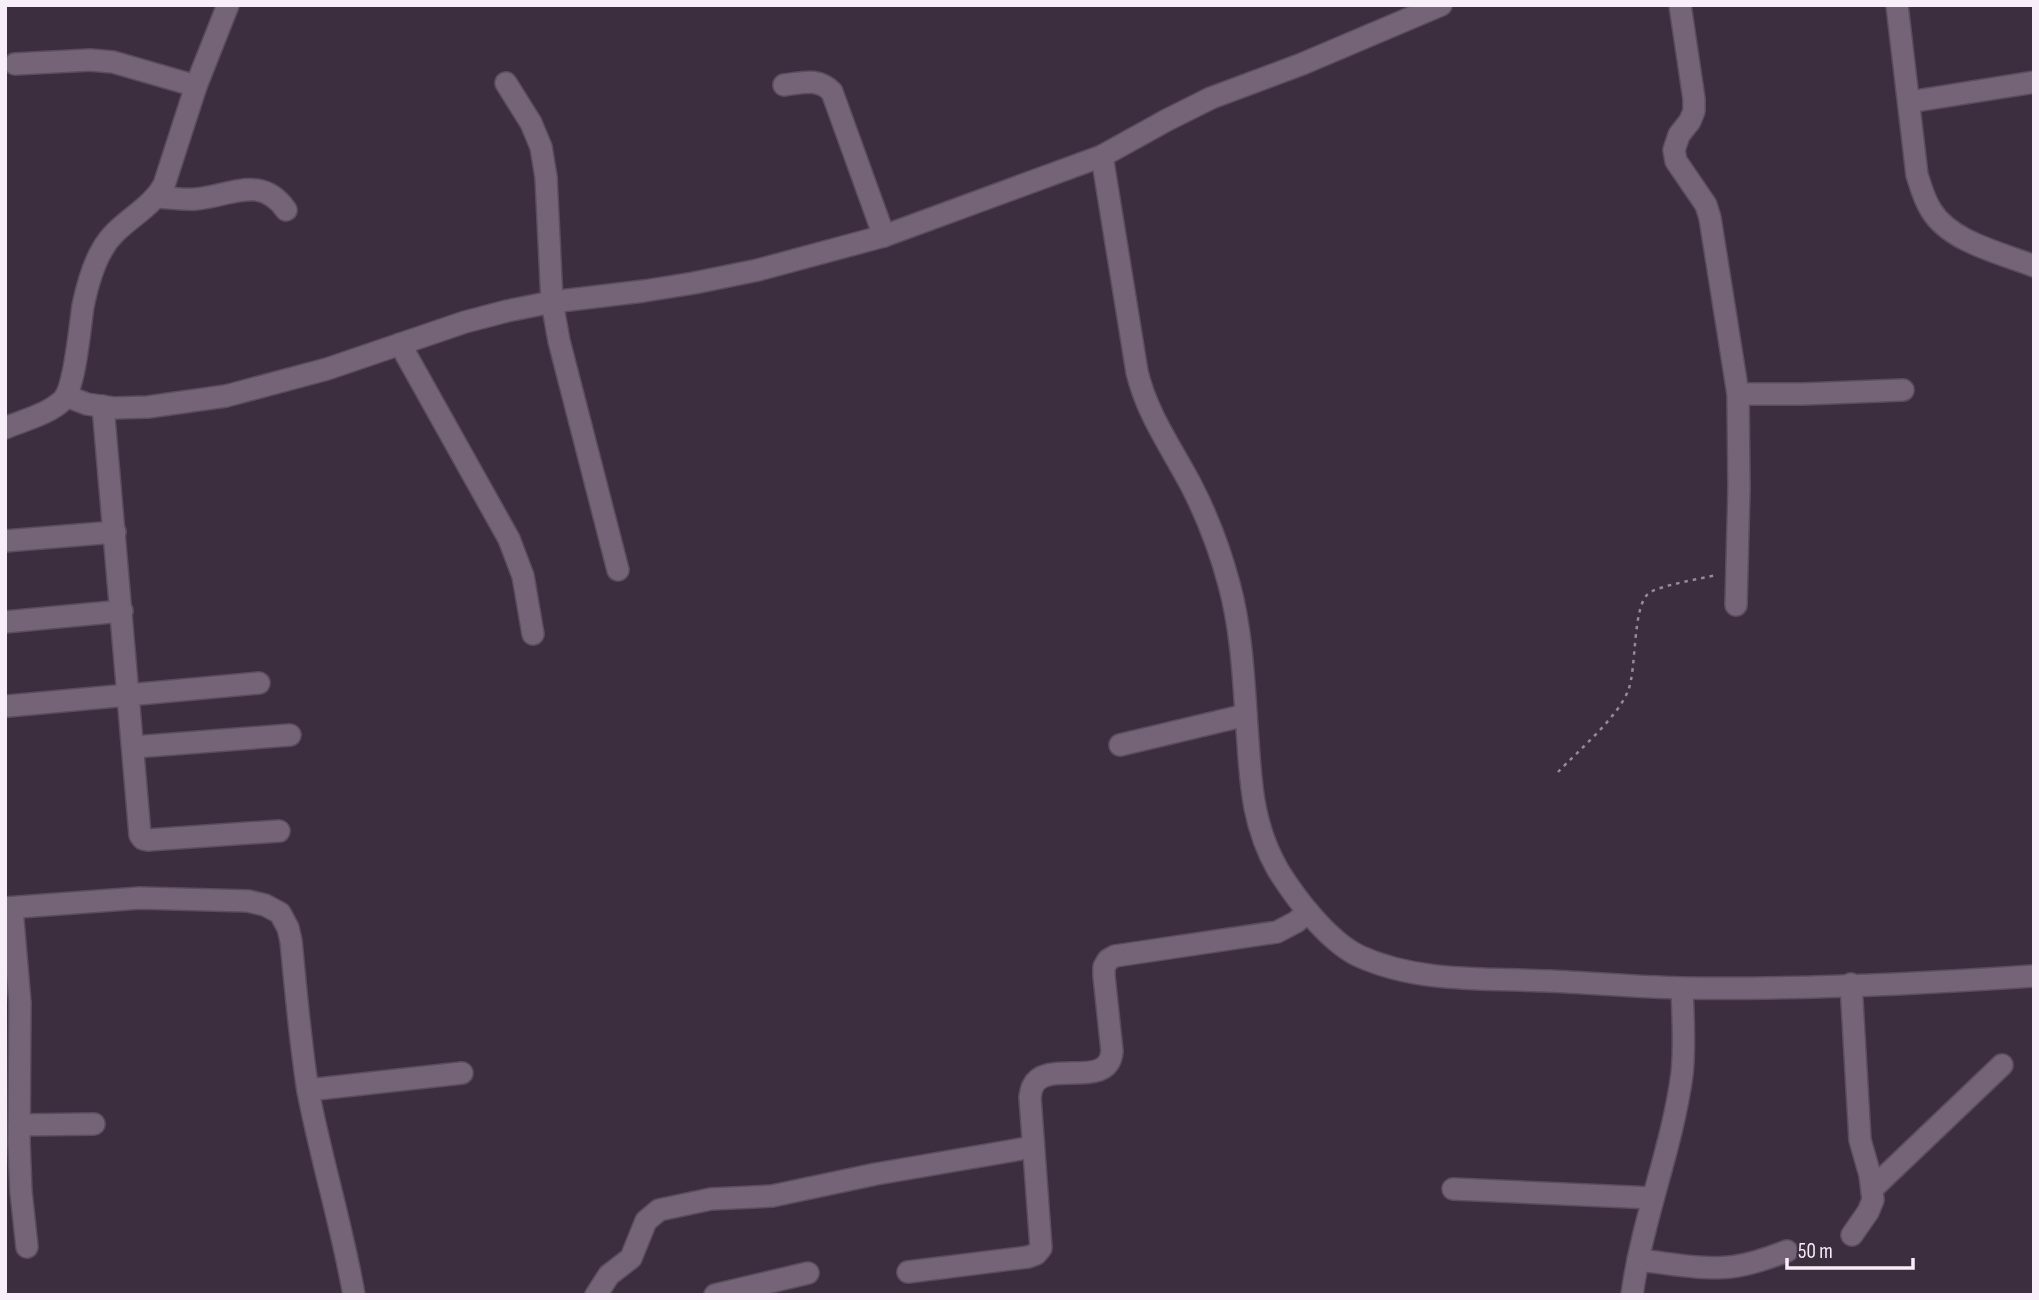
<svg xmlns="http://www.w3.org/2000/svg" width="2039" height="1300" font-family="'Sofia Sans Condensed',sans-serif">
<style>
.lines{fill:none;stroke-linecap:round;stroke-linejoin:round}
.minor-casing{stroke:#5a4d5d;stroke-width:24}
.path{stroke:#968a98;stroke-width:2.5;stroke-dasharray:3.5 5;stroke-linecap:butt}
.minor{stroke:#756478;stroke-width:21}
</style>
<rect width="100%" height="100%" fill="#3d2e3f"/>
<g class="lines">
<g class="minor-casing">
<g id="minor">
<polyline points="1680,5 1694,99 1694,111 1690,121 1679,135 1674,150 1676,161 1706,205 1710,218 1738,394 1739,488 1736,605"/>
<path d="M1897 5 1917 175C1921 187 1924 199 1931 210 1950 242 2001 253 2034 266"/>
<polyline points="15,64 90,60 113,62 196,86"/>
<polyline points="506,83 531,123 541,147 546,177 552,302 559,341 618,570"/>
<path d="M784 85C802 83 818 77 832 92L884 236"/>
<polyline points="1909,102 2034,82"/>
<path d="M1102 156 1137 372C1147 414 1171 447 1191 485 1207 516 1220 550 1229 584 1243 635 1244 690 1248 742 1251 789 1254 828 1278 870 1296 899 1328 941 1359 956 1418 983 1486 978 1549 981 1593 983 1638 987 1682 988 1799 990 1917 984 2034 976"/>
<path d="M157 197C170 198 183 200 196 199 230 196 261 174 286 210"/>
<polyline points="400,344 509,539 523,576 533,634"/>
<polyline points="1738,394 1804,394 1903,390"/>
<polyline points="66,396 87,404 114,408 148,407 226,396 327,369 465,322 507,311 552,302 644,291 694,283 758,270 884,236 1102,156 1167,120 1211,98 1302,64 1441,5"/>
<polyline points="103,406 140,835 143,839 148,840 279,831"/>
<path d="M5 428C24 420 49 414 63 400 75 387 80 326 83 306 87 287 92 267 102 250 117 222 149 212 164 185L196 86 228 5"/>
<polyline points="5,541 115,532"/>
<polyline points="5,622 122,611"/>
<polyline points="8,706 259,683"/>
<polyline points="1120,745 1246,715"/>
<polyline points="134,747 290,735"/>
<path d="M5 908 140 898 248 901 265 905 280 913 288 928 291 941C296 991 300 1041 308 1091 321 1159 342 1226 354 1295"/>
<polyline points="12,909 20,1003 19,1143 21,1192 27,1247"/>
<polyline points="1851,984 1860,1140 1870,1175 1873,1200 1868,1212 1852,1235"/>
<polyline points="308,1090 462,1073"/>
<polyline points="19,1125 94,1124"/>
<polyline points="1453,1189 1653,1198"/>
<polyline points="1872,1189 2002,1065"/>
<path d="M1638 1260C1668 1263 1700 1270 1730 1267 1750 1265 1769 1258 1787 1251"/>
<path d="M908 1272 1028 1257 1036 1254 1041 1248 1030 1097C1031 1093 1031 1089 1033 1086 1046 1058 1109 1091 1112 1051L1104 976V967L1108 960 1115 956 1277 932 1296 922 1308 912"/>
<polyline points="596,1295 609,1275 631,1258 646,1221 659,1210 711,1199 772,1196 876,1174 1033,1147"/>
<polyline points="715,1295 808,1273"/>
<path d="M1632 1295C1642 1220 1672 1149 1682 1074 1685 1046 1683 1016 1682 988"/>
</g>
</g>
<path class="path" d="M1558 772C1579 750 1617 718 1628 691 1637 669 1632 606 1649 593 1658 586 1703 578 1717 575"/>
<use href="#minor" class="minor"/>
</g>
<rect width="2039" height="1300" fill="none" stroke="#f7eef9" stroke-width="14"/>
<path d="M1787 1258v10h126v-10" fill="none" stroke="#f7eef9" stroke-width="3.5"/>
<text x="1798" y="1258" font-size="21" fill="#f7eef9" stroke="#3d2e3f" stroke-width="5" paint-order="stroke">50 m</text>
</svg>
